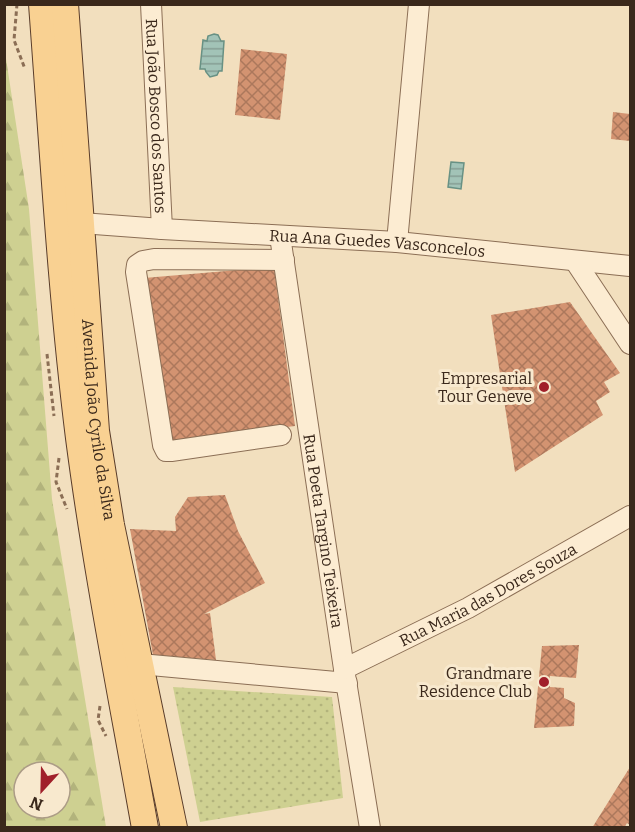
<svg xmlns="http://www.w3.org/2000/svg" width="635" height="832" font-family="Bitter,serif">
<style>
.grass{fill:url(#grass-dots)}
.forest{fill:url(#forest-firs);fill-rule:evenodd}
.water{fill:url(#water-rules);stroke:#689184;stroke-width:1.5}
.building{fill:url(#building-cross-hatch)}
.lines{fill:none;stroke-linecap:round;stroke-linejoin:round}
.minor-casing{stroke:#8b6e55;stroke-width:22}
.major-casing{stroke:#593c2a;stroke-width:28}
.path{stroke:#8b6e55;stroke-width:3;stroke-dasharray:4.5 3;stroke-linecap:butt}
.minor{stroke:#fcecd2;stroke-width:20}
.major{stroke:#f9d192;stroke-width:26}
.poi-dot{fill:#a0202a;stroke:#f8e9ce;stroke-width:2}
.labels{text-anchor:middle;stroke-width:6;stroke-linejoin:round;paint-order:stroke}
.street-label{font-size:16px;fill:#3a281b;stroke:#f8e9ce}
.poi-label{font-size:16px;fill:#3a281b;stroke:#f8e9ce;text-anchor:end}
</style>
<defs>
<pattern id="grass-dots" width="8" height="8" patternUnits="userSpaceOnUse" patternTransform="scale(1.5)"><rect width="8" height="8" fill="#ced091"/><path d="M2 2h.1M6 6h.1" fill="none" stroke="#b2b37c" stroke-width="1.8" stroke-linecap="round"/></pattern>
<pattern id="forest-firs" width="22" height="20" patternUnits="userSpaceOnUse" patternTransform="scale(1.5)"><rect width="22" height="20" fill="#ced091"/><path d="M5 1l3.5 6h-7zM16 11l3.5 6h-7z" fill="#b2b37c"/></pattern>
<pattern id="water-rules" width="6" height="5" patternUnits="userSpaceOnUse" patternTransform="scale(1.5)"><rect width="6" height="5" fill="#a2c3b7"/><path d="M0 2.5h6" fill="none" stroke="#859e94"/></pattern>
<pattern id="building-cross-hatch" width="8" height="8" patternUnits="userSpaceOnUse" patternTransform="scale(1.5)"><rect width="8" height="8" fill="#d39371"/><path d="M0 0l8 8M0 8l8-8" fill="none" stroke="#ac785c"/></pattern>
</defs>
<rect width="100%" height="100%" fill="#f2dfbe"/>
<polygon class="grass" points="173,687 332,697 343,798 200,822"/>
<path class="forest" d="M5 52 29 209 52 499 106 827H5ZM24 772H60V808H24Z"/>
<g class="water">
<polygon points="214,34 218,35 221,41 224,41 222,71 219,71 217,75 210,77 206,72 205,69 200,69 203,40 207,41 208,36"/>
<polygon points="451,162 464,163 461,189 448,187"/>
</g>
<g class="building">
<polygon points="241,49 287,54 280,120 235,115"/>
<polygon points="613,112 630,114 630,141 611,139"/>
<polygon points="274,267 295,426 171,441 144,278"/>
<polygon points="570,302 620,373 604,382 610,392 596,401 603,415 515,472 491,315"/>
<polygon points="225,495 238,531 265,583 204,614 210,613 216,660 153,655 130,529 176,531 175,517 188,497"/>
<polygon points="579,645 576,678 550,676 550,687 564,688 564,698 575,703 574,726 534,728 542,646"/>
<polygon points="630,767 630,825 627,823 624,828 592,828"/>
</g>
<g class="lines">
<g class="minor-casing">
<g id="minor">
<path id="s1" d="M151 4 162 229"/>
<path id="s2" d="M81 223 162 229 397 242 630 266"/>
<path id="s3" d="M280 236 344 669 370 828"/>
<polyline points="397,242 419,4"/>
<polyline points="575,261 630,344"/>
<polyline points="281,435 171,451 166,451 163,445 136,272 137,265 143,261 154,259 284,260"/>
<polyline points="140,664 347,683"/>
<path id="s4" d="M344 669 468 608 630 516"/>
</g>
</g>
<g class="major-casing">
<g id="major">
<path d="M42 4C53 149 61 294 79 438 96 569 122 698 145 828"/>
<path id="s5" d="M65 4 96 431 111 525 174 828"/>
</g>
</g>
<g class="path">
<polyline points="17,4 14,40 25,69"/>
<polyline points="47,354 54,416"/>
<polyline points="59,458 56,482 67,509"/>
<polyline points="100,706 98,720 106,736"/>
</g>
<use href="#minor" class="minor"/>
<use href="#major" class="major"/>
</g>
<g class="poi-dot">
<circle cx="544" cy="387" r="6"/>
<circle cx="544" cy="682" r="6"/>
</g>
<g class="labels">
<g class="street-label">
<text dy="6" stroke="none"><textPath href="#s1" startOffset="112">Rua João Bosco dos Santos</textPath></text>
<text dy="6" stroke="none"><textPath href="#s2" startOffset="297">Rua Ana Guedes Vasconcelos</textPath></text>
<text dy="6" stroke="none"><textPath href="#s5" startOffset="417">Avenida João Cyrilo da Silva</textPath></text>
<text dy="6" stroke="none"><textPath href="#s3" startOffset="298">Rua Poeta Targino Teixeira</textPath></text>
<text dy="6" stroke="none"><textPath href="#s4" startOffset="162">Rua Maria das Dores Souza</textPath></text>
</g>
<g class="poi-label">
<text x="532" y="384">Empresarial<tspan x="532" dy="18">Tour Geneve</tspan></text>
<text x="532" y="679">Grandmare<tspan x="532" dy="18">Residence Club</tspan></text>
</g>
</g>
<rect width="635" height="832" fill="none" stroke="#3a281b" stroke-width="12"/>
<g transform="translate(42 790) rotate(202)"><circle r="28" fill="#f8e9ce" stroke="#ac9c86" stroke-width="1.5"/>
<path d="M0-4.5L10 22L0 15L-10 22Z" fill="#a0202a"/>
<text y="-9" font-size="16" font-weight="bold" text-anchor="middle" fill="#3a281b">N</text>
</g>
</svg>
